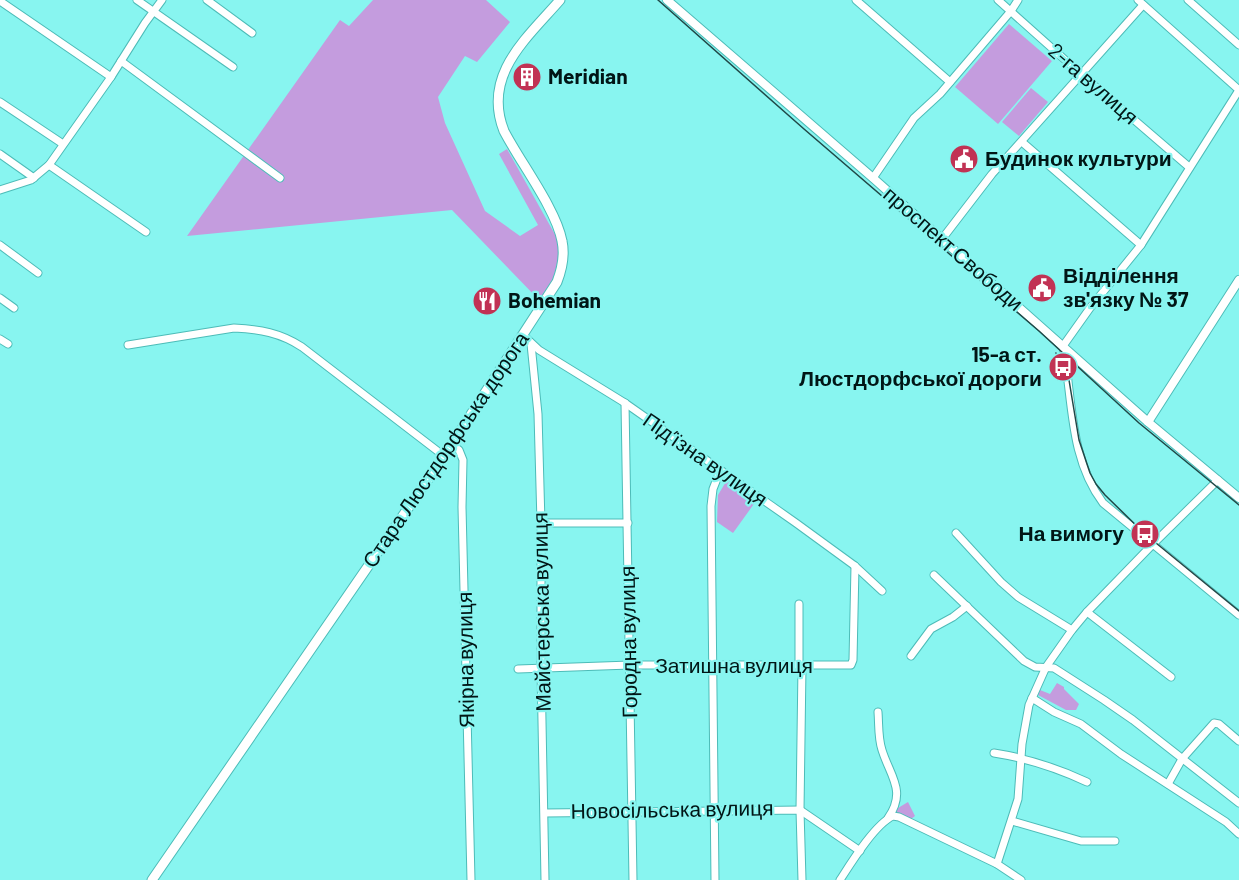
<svg xmlns="http://www.w3.org/2000/svg" width="1239" height="880" font-family="Barlow,sans-serif">
<style>
.green{fill:#c49cde}
.lines{fill:none;stroke-linecap:round;stroke-linejoin:round}
.minor-casing{stroke:#4dbcb8;stroke-width:9}
.tertiary-casing{stroke:#4dbcb8;stroke-width:10}
.secondary-casing{stroke:#4dbcb8;stroke-width:11}
.minor{stroke:#fff;stroke-width:7}
.tertiary{stroke:#fff;stroke-width:8}
.secondary{stroke:#fff;stroke-width:9}
.tram{stroke:#204847;stroke-width:1.5}
.labels{text-anchor:middle;stroke-width:4.5;stroke-linejoin:round;paint-order:stroke}
.poi-label{font-size:21px;font-weight:bold;fill:#011616;stroke:#88f5f0;text-anchor:start}
.street-label{font-size:21px;fill:#011616;stroke:#88f5f0}
</style>
<rect width="100%" height="100%" fill="#88f5f0"/>
<g class="green">
<polygon points="373,0 486,0 510,22 477,62 465,56 438,97 445,123 485,211 520,236 538,225 499,154 507,149 557,238 559,256 553,279 539,300 452,210 187,236 340,20 349,26"/>
<polygon points="1009,24 1052,61 998,124 955,87"/>
<polygon points="1031,88 1048,102 1019,136 1002,122"/>
<polygon points="727,480 756,501 733,533 717,522 718,495"/>
<polygon points="1057,683 1064,687 1064,689 1079,704 1076,710 1066,710 1038,695 1040,690 1050,694"/>
<polygon points="908,802 915,816 911,819 896,812 898,808"/>
</g>
<g class="lines">
<g class="minor-casing">
<g id="minor">
<polyline points="137,0 233,67"/>
<polyline points="207,0 252,33"/>
<polyline points="856,0 950,82"/>
<polyline points="998,0 1082,75 1189,167"/>
<path d="M1138 0 1239 90 1141 245 1090 308 1063 346C1073 400 1069 458 1103 503L1239 615"/>
<polyline points="1188,0 1239,45"/>
<polyline points="0,1 111,77"/>
<polyline points="121,61 280,178"/>
<polyline points="0,102 63,144"/>
<polyline points="1022,142 1141,245"/>
<polyline points="0,154 34,178"/>
<polyline points="49,165 146,232"/>
<polyline points="873,178 914,118 940,94 1011,11 1018,0"/>
<polyline points="0,190 31,180 49,165 111,77 145,23 162,0"/>
<polyline points="942,239 992,174 1143,5"/>
<polyline points="0,245 38,273"/>
<polyline points="0,298 14,308"/>
<polyline points="523,335 539,350 625,403 796,523 855,566 882,591"/>
<polyline points="0,339 8,344"/>
<polyline points="531,344 538,414 541,523 541,669 545,880"/>
<path d="M128 345 234 328C259 329 281 333 302 347L444 456"/>
<polyline points="625,403 633,880"/>
<polyline points="452,445 459,450 463,460 462,507 471,880"/>
<polyline points="541,523 628,523"/>
<polyline points="956,533 1001,582 1018,597 1072,630"/>
<polyline points="934,575 1024,661 1035,667 1054,668 1104,700 1133,720 1239,803"/>
<polyline points="799,604 799,666"/>
<polyline points="1087,612 1171,677"/>
<polyline points="911,656 931,629 953,617 967,606"/>
<polyline points="802,666 800,810 802,880"/>
<polyline points="518,669 630,665 851,665 853,660 855,566"/>
<polyline points="1032,698 1054,712 1081,724 1121,754 1226,822 1239,834"/>
<path d="M878 712C879 725 878 738 882 750 890 776 907 791 888 818"/>
<path d="M994 753C1026 758 1057 768 1087 782"/>
<polyline points="1168,784 1182,759 1214,723 1219,724 1239,741"/>
<polyline points="545,813 800,810 860,851"/>
<polyline points="1012,821 1081,841 1115,841"/>
<polyline points="997,864 1018,799 1022,744 1029,705 1046,667 1072,630 1087,612 1152,545 1218,480"/>
<polyline points="715,880 711,506 713,489 720,471"/>
<path d="M840 880C851 863 875 824 893 816L899 817 997 864 1021 880"/>
</g>
</g>
<g class="tertiary-casing">
<g id="tertiary">
<polyline points="667,0 873,178 1148,422 1239,498"/>
<polyline points="1148,422 1239,280"/>
</g>
</g>
<g class="secondary-casing">
<path id="secondary" d="M152 880 444 456 557 282C562 269 565 255 562 241 556 209 520 162 504 131 482 75 526 39 560 0"/>
</g>
<use href="#minor" class="minor"/>
<use href="#tertiary" class="tertiary"/>
<use href="#secondary" class="secondary"/>
<g class="tram">
<polyline points="658,0 804,129 1039,331 1139,423 1239,505"/>
<polyline points="1056,353 1069,380 1079,440 1090,473 1096,484 1105,495 1145,534 1239,611"/>
</g>
</g>
<defs>
<g id="building-disc" transform="scale(1.5)"><circle r="9.5" fill="#c13254" stroke="#88f5f0"/><path d="M-4-6H4V6H1V3H-1V6H-4ZM-2.5-4.3h1.7v1.8h-1.7ZM.8-4.3h1.7v1.8H.8ZM-2.5-1h1.7V.8h-1.7ZM.8-1h1.7V.8H.8Z" fill="#fff"/></g>
<g id="civic-disc" transform="scale(1.5)"><circle r="9.5" fill="#c13254" stroke="#88f5f0"/><path d="M-.6-6.5H3V-4.5H.6V-3L4-1V1h2V6H-6V1h2V-1L-.6-3ZM-1.2 2.5V6h2.4V2.5Z" fill="#fff"/></g>
<g id="restaurant-disc" transform="scale(1.5)"><circle r="9.5" fill="#c13254" stroke="#88f5f0"/><path d="M-5-6h1v4h1v-4h1v4h1v-4h1v5L-1.5 .5V6h-2V.5L-5-1ZM5-6V6H3V1.5H1.5Q1.5-4 5-6Z" fill="#fff"/></g>
<g id="bus-disc" transform="scale(1.5)"><circle r="9.5" fill="#c13254" stroke="#88f5f0"/><path d="M-5-6H5V4H4V6H2V4H-2V6H-4V4H-5ZM-3.5-4V0h7V-4ZM-3.5 1.2v1.5H-2V1.2ZM2 1.2v1.5H3.5V1.2Z" fill="#fff"/></g>
</defs>
<g fill-rule="evenodd">
<use href="#building-disc" x="527" y="77"/>
<use href="#civic-disc" x="964" y="159"/>
<use href="#civic-disc" x="1042" y="288"/>
<use href="#restaurant-disc" x="487" y="301"/>
<use href="#bus-disc" x="1063" y="367"/>
<use href="#bus-disc" x="1145" y="534"/>
</g>
<g class="labels">
<g class="poi-label">
<text x="548" y="84">Meridian</text>
<text x="985" y="166">Будинок культури</text>
<text x="1063" y="283">Відділення<tspan x="1063" dy="24">зв'язку № 37</tspan></text>
<text x="508" y="308">Bohemian</text>
<text x="1042" y="362" text-anchor="end">15-а ст.<tspan x="1042" dy="24">Люстдорфської дороги</tspan></text>
<text x="1124" y="541" text-anchor="end">На вимогу</text>
</g>
<g class="street-label">
<text transform="translate(1093 84) rotate(41)" y="7">2-га вулиця</text>
<text transform="translate(953 249) rotate(41)" y="7">проспект Свободи</text>
<text transform="translate(446 450) rotate(-56)" y="7">Стара Люстдорфська дорога</text>
<text transform="translate(705 460) rotate(35)" y="7">Підʼїзна вулиця</text>
<text transform="translate(542 612) rotate(-91)" y="7">Майстерська вулиця</text>
<text transform="translate(629 642) rotate(-91)" y="7">Городна вулиця</text>
<text transform="translate(466 660) rotate(-91)" y="7">Якірна вулиця</text>
<text x="734" y="673">Затишна вулиця</text>
<text transform="translate(672 810) rotate(-1)" y="7">Новосільська вулиця</text>
</g>
</g>
</svg>
